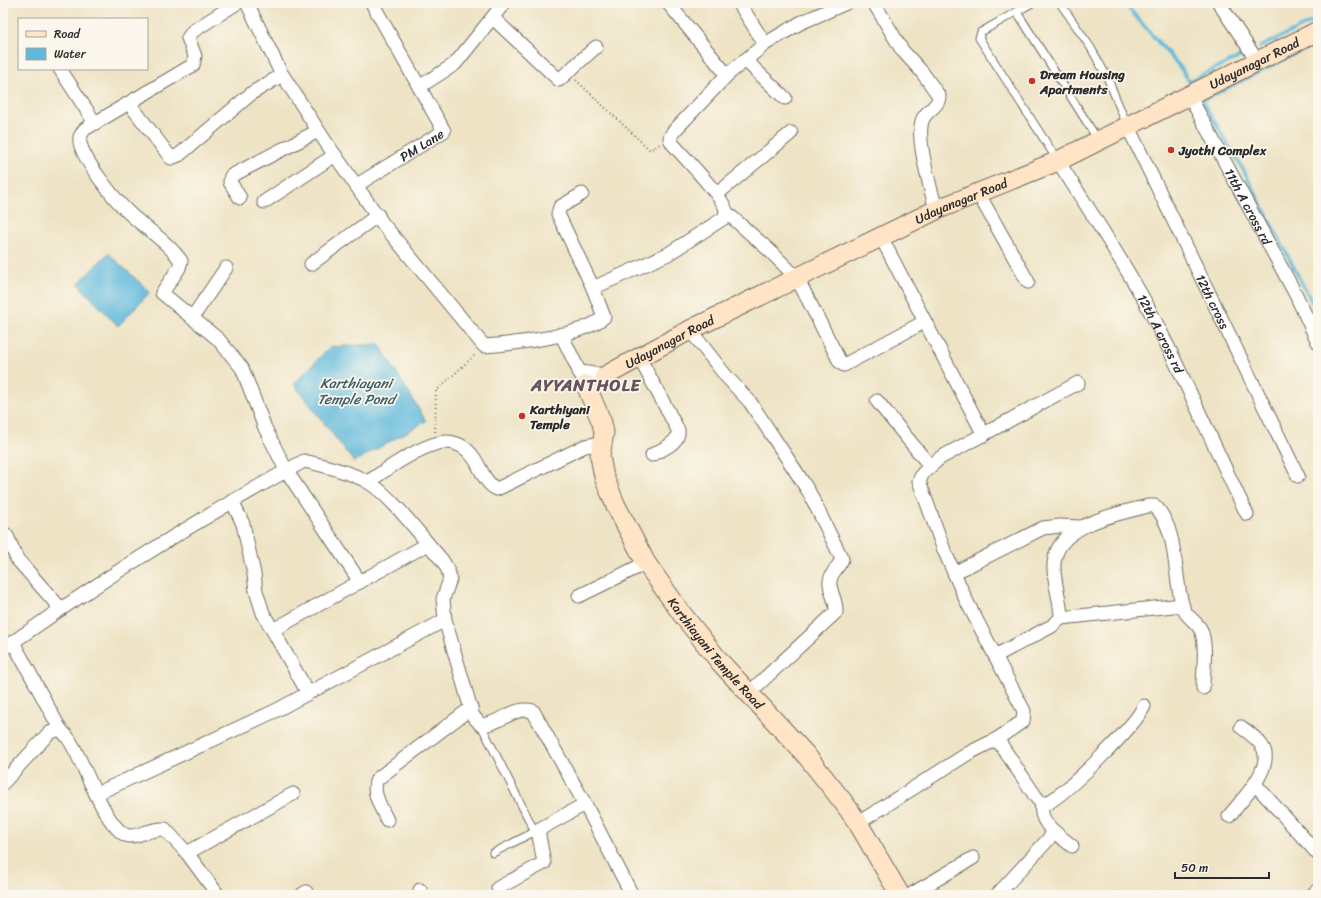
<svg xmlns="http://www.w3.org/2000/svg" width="1321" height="898" font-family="Sriracha,sans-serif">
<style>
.water{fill:#5fb9dd;stroke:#457284}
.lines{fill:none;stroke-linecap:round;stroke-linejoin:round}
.stream{stroke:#5fb9dd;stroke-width:3.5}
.lane-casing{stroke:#6f6b61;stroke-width:9}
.street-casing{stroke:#6f6b61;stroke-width:15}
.secondary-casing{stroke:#6f6b61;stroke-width:21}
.path{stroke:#6f6b61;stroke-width:2;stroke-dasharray:1 3;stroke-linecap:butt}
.lane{stroke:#fff;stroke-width:7}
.street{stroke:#fff;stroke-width:13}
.secondary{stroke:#ffe4c6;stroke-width:19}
.poi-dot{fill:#c8321e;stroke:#fbf7ec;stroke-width:1.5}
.labels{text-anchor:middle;stroke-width:3.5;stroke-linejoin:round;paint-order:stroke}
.street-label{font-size:13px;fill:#2b2b2b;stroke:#fbf7ec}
.poi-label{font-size:13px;font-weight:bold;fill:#2b2b2b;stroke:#fbf7ec;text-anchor:start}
.water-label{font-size:14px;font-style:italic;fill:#3d5d69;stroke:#fbf7ec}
.district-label{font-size:17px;font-weight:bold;letter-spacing:1px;fill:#6b535e;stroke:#fbf7ec}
</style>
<rect width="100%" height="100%" fill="#fbf7ec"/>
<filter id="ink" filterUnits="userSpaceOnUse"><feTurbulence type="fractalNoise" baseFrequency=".025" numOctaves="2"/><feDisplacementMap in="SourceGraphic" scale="8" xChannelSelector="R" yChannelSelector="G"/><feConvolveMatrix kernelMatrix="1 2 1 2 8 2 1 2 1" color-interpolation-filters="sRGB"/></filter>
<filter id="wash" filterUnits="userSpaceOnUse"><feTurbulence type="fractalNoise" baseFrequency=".012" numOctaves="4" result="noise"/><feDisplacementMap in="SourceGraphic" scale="16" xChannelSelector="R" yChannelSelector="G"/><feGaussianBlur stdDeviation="0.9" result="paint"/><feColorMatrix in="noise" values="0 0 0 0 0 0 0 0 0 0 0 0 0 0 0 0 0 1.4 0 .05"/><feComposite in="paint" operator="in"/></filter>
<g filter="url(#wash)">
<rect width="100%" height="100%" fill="#eee3c4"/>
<g class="water">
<polygon points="108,253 150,292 118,326 78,284"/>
<polygon points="379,344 426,421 354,462 294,384 330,347"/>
</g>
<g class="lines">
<g class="stream">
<polyline points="1124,3 1180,67 1193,87"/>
<polyline points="1260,47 1318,19"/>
<polyline points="1189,81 1242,56"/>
<polyline points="1199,96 1244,171 1318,314"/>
<polyline points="1202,101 1318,42"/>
</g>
</g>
</g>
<g filter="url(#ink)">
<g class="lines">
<g class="lane-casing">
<g id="lane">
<polyline points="1032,3 981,32 979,38 1058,161"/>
<polyline points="1060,3 1091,48 1107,77 1127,125"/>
<polyline points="1017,12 1098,140"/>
<polyline points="481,725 535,832"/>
<polyline points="493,853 536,831"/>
</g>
</g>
<g class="street-casing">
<g id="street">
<path d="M237 3 193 31 188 38 195 56 193 65 85 129C83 131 81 135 80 137 76 153 117 202 129 213 146 229 168 242 181 261L179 268 162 293 218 339 242 368 265 428 286 470 360 582"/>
<path d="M247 3 280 71 325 141 383 224 484 346C513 344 583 336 604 317L593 288"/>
<polyline points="668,3 727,75"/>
<path d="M874 3 902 50 922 72 939 96C939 108 925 110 922 121 916 140 931 189 936 210"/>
<polyline points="1219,3 1258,62"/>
<polyline points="493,18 559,80 596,47"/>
<polyline points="765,44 800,23 846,3"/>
<polyline points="745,60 785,98"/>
<polyline points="60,69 95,123"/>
<polyline points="419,87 455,64 504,3"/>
<path id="s1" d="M1190 97 1296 295 1318 342"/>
<polyline points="129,103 171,158 179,155 252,93 282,75"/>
<path id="s2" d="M1128 127 1298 476"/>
<path id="s3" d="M1058 161C1089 210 1123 260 1150 311 1185 378 1214 447 1247 514"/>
<path id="s4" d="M357 185 444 131 372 3"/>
<polyline points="978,193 1028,282"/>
<path d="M582 194 560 207 558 214 593 288 668 254 724 218C724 217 726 213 726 212 727 201 681 154 672 143L670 138 673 132 727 75 765 44 739 3"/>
<polyline points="717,194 791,133"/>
<polyline points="240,198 230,182 231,176 318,131"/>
<polyline points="264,202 335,155"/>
<polyline points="726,212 770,251 797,278 840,362 844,365 924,322"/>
<polyline points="881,237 984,435"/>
<polyline points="311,264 378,215"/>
<polyline points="192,318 226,268"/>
<path d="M690 330 726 376 750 402 795 470 809 492 842 559C839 567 831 572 830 581 829 592 837 600 836 612L749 693"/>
<polyline points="561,334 586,385"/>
<path d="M639 357 678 430C680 443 662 449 652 455"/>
<polyline points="579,372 605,375"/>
<polyline points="877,401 930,466"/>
<path d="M368 482C385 470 426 442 446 442 458 442 467 448 474 458 481 468 485 484 497 489L585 446 602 443"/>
<polyline points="232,501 243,524 254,574 256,591 263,613 308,693"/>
<polyline points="3,532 7,536 17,559 61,609"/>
<polyline points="954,573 1043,528 1060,526 1080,527"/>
<polyline points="579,596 646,563"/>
<polyline points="1061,618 1182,605"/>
<polyline points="273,630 428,544"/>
<path d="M13 642 60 729C63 732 66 735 68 738 83 758 105 831 129 836 137 837 152 828 165 829L187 853 218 895"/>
<path d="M3 649C99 581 200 518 304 461 322 465 352 473 368 482 391 495 423 539 442 560L448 570 450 579 443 599 445 620 473 716 481 725C499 725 515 705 533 711L585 804 632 895"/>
<path d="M995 656 1052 626 1061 618C1061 600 1053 582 1054 564 1056 524 1118 514 1148 506H1155C1179 531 1173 576 1183 607 1186 619 1199 621 1202 633 1207 650 1203 670 1203 688"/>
<path d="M997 739 1036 797 1042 804H1046C1066 793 1135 727 1144 706"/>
<polyline points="3,783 49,733 60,729"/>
<polyline points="1255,784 1318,854"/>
<polyline points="96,794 275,711 445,620"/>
<path d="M1042 804C1038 824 1058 834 1072 846"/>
<path d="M1229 816C1241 801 1276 766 1262 746 1257 738 1248 732 1241 727"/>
<path d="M387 820C381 807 371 792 377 779L471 708"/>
<polyline points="858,823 969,753 997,739 1023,721 1024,711 966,600 944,550 919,481 923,473 940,458 1078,383"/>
<polyline points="536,831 585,804"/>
<polyline points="187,853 293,794"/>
<polyline points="498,888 544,863 538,830"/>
<polyline points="420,890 422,895"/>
<polyline points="302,895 306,892"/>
<polyline points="910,895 973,858"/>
<polyline points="997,895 1055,832"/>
<polyline points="1312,895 1318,890"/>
</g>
</g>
<g class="secondary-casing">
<g id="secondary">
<path id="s5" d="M605 376 690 330 936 210 1058 161 1318 31"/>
<path id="s6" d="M586 385 602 423 604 433 600 456 604 477 616 506 646 563 682 614 720 662 806 755 844 803 858 823 900 895"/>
</g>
</g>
<g class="path">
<polyline points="576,80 650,150 660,144"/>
<polyline points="435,432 436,391 476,354"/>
</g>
<use href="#lane" class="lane"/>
<use href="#street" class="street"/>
<use href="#secondary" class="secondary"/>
</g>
</g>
<g class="poi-dot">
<circle cx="1032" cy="81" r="4"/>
<circle cx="1171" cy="150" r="4"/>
<circle cx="522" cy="416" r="4"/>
</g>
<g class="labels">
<g class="street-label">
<text dy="5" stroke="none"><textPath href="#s5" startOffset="721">Udayanagar Road</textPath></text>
<text dy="5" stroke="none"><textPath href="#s4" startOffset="76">PM Lane</textPath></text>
<text dy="5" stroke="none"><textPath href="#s5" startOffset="397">Udayanagar Road</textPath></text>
<text dy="5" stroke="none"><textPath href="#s1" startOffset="124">11th A cross rd</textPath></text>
<text dy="5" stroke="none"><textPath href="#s2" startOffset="194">12th cross</textPath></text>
<text dy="5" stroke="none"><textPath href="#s3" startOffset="201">12th A cross rd</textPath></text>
<text dy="5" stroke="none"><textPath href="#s5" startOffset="73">Udayanagar Road</textPath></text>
<text dy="5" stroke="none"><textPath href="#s6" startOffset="306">Karthiayani Temple Road</textPath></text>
</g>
<g class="poi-label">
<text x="1040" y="79">Dream Housing<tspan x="1040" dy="15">Apartments</tspan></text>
<text x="1179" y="155">Jyothi Complex</text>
<text x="530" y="414">Karthiyani<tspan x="530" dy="15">Temple</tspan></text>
</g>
<g class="water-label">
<text x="356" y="388">Karthiayani<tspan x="356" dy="16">Temple Pond</tspan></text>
</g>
<g class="district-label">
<text x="586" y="391">AYYANTHOLE</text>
</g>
</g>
<rect width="1321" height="898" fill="none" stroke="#fbf7ec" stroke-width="16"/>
<rect x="18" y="18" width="130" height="52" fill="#fbf7ec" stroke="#a8a59f"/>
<rect x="26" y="31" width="20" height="6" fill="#ffe4c6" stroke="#a8a59f"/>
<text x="54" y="38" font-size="12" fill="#2b2b2b">Road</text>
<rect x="26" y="48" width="20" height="12" fill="#5fb9dd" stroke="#a8a59f"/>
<text x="54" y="58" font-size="12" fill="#2b2b2b">Water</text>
<path d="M1175 872v6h94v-6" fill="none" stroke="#2b2b2b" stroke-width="2"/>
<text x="1181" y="872" font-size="12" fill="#2b2b2b" stroke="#fbf7ec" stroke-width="3" paint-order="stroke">50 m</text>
</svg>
